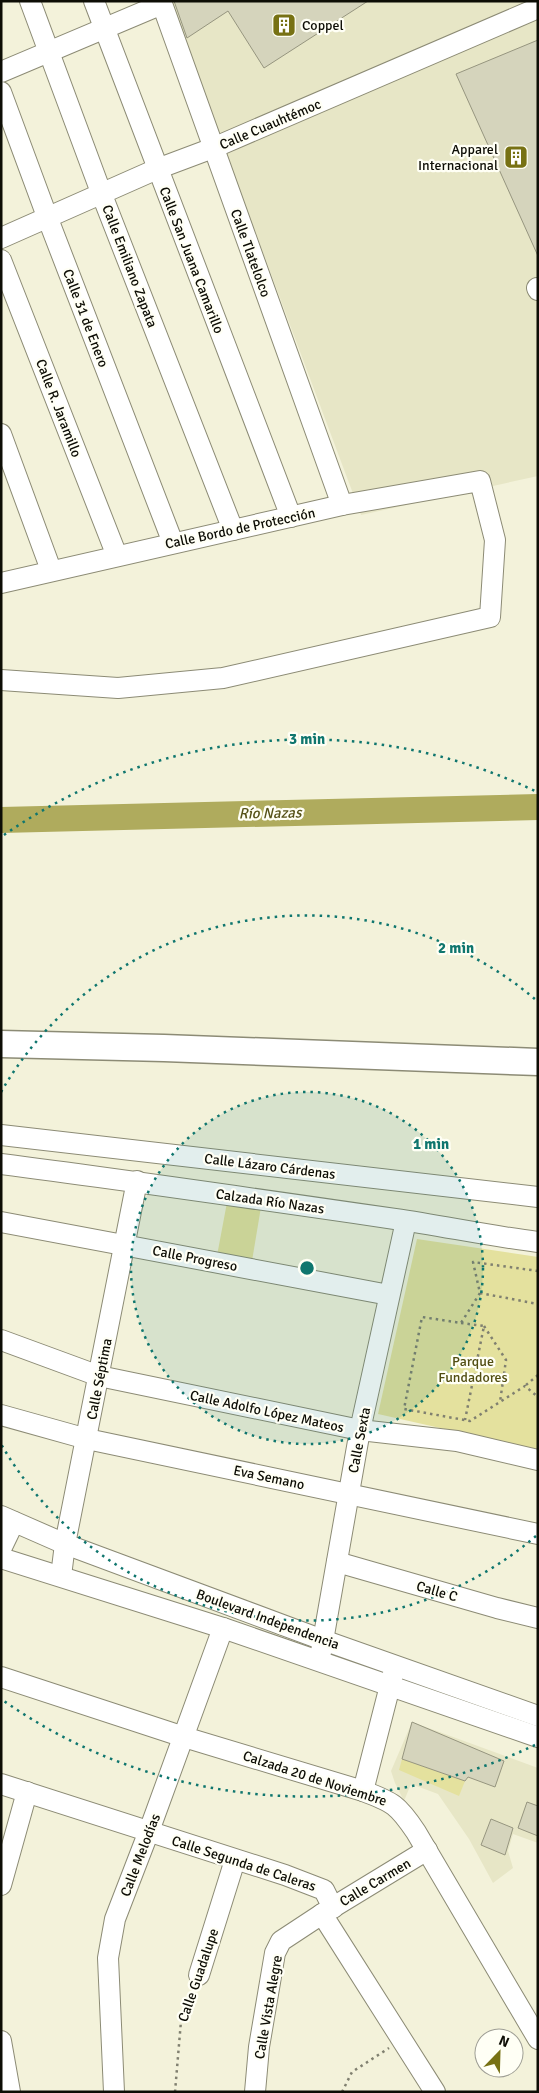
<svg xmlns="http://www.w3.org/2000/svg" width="539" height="2093" font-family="Signika,sans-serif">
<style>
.built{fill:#e7e6c6}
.green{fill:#e4e19e}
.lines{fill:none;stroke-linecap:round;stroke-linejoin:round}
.river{stroke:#afab5d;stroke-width:26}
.building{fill:#d5d4bc;stroke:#96957f}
.minor-casing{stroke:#8c8b75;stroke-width:22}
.major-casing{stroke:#8c8b75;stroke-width:29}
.path{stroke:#808070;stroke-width:2.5;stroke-dasharray:2.5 4;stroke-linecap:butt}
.minor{stroke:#fff;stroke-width:20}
.major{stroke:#fff;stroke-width:26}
.ring{fill:none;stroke:#0f766e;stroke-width:2.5;stroke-dasharray:2.5 5}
.labels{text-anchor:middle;stroke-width:4.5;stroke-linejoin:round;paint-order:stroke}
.poi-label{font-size:14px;fill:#0d0d05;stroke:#fffff5;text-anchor:start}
.street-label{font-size:14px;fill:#0d0d05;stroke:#fffff5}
.park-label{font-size:14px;fill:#514d11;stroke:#fffff5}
.water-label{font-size:15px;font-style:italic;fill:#565218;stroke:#fffff5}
.centre{fill:#0f766e;stroke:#fffff5;stroke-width:2.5}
.ring-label{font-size:15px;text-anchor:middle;font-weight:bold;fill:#0f766e;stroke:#fffff5;stroke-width:4.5;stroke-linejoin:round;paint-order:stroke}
</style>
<rect width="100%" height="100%" fill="#f3f2da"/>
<g class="built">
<polygon points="169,1 538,1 538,476 361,515"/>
<polygon points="412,1722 538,1768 538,1843 513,1834 508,1851 513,1868 493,1883 469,1839 438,1794 411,1784 404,1801 395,1783 391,1771"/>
</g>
<g class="green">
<polygon points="228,1197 262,1201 251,1267 216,1261"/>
<polygon points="417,1239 538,1257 538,1450 378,1414"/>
<polygon points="402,1759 465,1781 459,1796 399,1770"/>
</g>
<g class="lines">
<polyline class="river" points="1,820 538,807"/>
</g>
<g class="building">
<polygon points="174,1 368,1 264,68 228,11 187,38"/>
<polygon points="538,40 538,256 456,74"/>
<polygon points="412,1722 504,1761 495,1787 468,1777 465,1781 402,1759"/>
<polygon points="527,1802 538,1806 538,1836 518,1828"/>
<polygon points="491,1819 513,1828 505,1855 481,1845"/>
</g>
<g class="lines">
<g class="minor-casing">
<g id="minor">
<polyline points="30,1 102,195 233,530"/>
<polyline points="94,1 291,517"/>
<polyline points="161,1 342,505"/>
<polyline points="1,72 162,4"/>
<polyline points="1,92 48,219 173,543"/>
<polyline points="1,238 157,169 213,148 538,8"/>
<polyline points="1,260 117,556"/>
<polyline points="537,288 538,290"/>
<polyline points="1,434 51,570"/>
<polyline points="1,583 342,505 480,481 495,540 490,617 223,678 118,688 1,680"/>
<polyline points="1,1135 538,1197"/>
<path d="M1 1164C133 1181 264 1200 395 1219 443 1226 490 1236 538 1242"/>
<polyline points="1,1222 389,1295"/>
<polyline points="1,1340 99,1376 360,1430 457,1441 538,1460"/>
<polyline points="1,1415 87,1439 538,1534"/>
<polyline points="1,1516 65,1544 323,1640 538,1716"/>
<polyline points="1,1549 14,1522"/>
<polyline points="1,1558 223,1628 538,1737"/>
<polyline points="337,1562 497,1608 538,1618"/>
<polyline points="61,1576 65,1544 137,1181"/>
<polyline points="321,1652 360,1430 406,1221"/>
<path d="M1 1677 184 1737 363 1791C393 1802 398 1805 416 1832L538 2039"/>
<polyline points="1,1784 285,1875 324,1890 333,1908"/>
<polyline points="363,1791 393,1674"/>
<polyline points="1,1885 27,1792"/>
<polyline points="322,1914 435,2092"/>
<polyline points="199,1975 235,1860"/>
<polyline points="1,2041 10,2092"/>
<polyline points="114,2092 108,1958 115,1919 149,1831 223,1628"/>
<polyline points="255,2092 259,2047 275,1953 281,1941 322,1914 427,1850"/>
</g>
</g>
<g class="major-casing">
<polyline id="major" points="1,1044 164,1048 538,1062"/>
</g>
<g class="path">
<polyline points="538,1271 473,1262 480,1293 461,1323 422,1317 404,1409 470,1421 525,1386 538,1397"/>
<polyline points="480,1293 538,1304"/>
<polyline points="461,1323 484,1326 465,1420"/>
<polyline points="484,1326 506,1360 500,1402"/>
<polyline points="526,1385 538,1375"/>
<polyline points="175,2092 181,2021 193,1991"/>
<polyline points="342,2092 352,2072 389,2048"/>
</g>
<use href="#minor" class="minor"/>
<use href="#major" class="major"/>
</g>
<circle cx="307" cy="1268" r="176" fill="#0f766e" fill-opacity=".12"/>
<g class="ring">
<circle cx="307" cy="1268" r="176"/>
<path d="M536 1536A353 353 0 0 1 1 1444M1 1092A353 353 0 0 1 536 1000"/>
<path d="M535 1745A529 529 0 0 1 4 1701M4 835A529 529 0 0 1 535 791"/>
</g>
<defs>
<g id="building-square" transform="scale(1.25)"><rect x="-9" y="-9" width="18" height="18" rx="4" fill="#777113" stroke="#fffff5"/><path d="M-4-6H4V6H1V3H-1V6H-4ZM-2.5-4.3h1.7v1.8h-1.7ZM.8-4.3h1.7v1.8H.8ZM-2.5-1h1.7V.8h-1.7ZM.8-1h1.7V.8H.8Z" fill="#fff"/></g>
</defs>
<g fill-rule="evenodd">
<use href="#building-square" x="284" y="25"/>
<use href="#building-square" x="516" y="157"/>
</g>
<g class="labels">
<g class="poi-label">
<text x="302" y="30">Coppel</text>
<text x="498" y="154" text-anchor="end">Apparel<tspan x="498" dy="16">Internacional</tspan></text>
</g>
<g class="street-label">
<text transform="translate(270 124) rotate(-23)" y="5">Calle Cuauhtémoc</text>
<text transform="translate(251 253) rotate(70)" y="5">Calle Tlatelolco</text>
<text transform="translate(192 260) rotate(69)" y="5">Calle San Juana Camarillo</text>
<text transform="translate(130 266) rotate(69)" y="5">Calle Emiliano Zapata</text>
<text transform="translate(86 318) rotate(69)" y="5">Calle 31 de Enero</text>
<text transform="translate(59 408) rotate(69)" y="5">Calle R. Jaramillo</text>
<text transform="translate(240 528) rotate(-12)" y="5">Calle Bordo de Protección</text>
<text transform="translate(270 1166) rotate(7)" y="5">Calle Lázaro Cárdenas</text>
<text transform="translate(270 1201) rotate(8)" y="5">Calzada Río Nazas</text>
<text transform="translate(195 1258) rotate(11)" y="5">Calle Progreso</text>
<text transform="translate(99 1379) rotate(-79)" y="5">Calle Séptima</text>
<text transform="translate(267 1411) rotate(12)" y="5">Calle Adolfo López Mateos</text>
<text transform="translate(359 1440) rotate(-79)" y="5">Calle Sexta</text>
<text transform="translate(269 1477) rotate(12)" y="5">Eva Semano</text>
<text transform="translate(437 1591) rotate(16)" y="5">Calle C</text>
<text transform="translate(268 1619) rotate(20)" y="5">Boulevard Independencia</text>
<text transform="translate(315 1778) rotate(18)" y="5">Calzada 20 de Noviembre</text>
<text transform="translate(140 1855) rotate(-69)" y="5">Calle Melodías</text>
<text transform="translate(244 1863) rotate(18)" y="5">Calle Segunda de Caleras</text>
<text transform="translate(375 1882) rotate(-31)" y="5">Calle Carmen</text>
<text transform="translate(198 1975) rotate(-71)" y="5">Calle Guadalupe</text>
<text transform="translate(268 2007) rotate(-80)" y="5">Calle Vista Alegre</text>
</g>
<g class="park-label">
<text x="473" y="1366">Parque<tspan x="473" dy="16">Fundadores</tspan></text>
</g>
<g class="water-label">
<text transform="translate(270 813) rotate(-1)" y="5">Río Nazas</text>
</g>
</g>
<circle cx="307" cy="1268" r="8" class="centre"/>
<g class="ring-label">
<text x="307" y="744">3 min</text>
<text x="456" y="953">2 min</text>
<text x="431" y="1149">1 min</text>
</g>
<rect width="539" height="2093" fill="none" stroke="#0d0d05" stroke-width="5"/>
<g transform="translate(499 2053) rotate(23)"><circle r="24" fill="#fffff5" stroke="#9e9e95"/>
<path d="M0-4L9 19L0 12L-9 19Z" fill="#777113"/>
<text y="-8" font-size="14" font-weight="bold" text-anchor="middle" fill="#0d0d05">N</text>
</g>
</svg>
